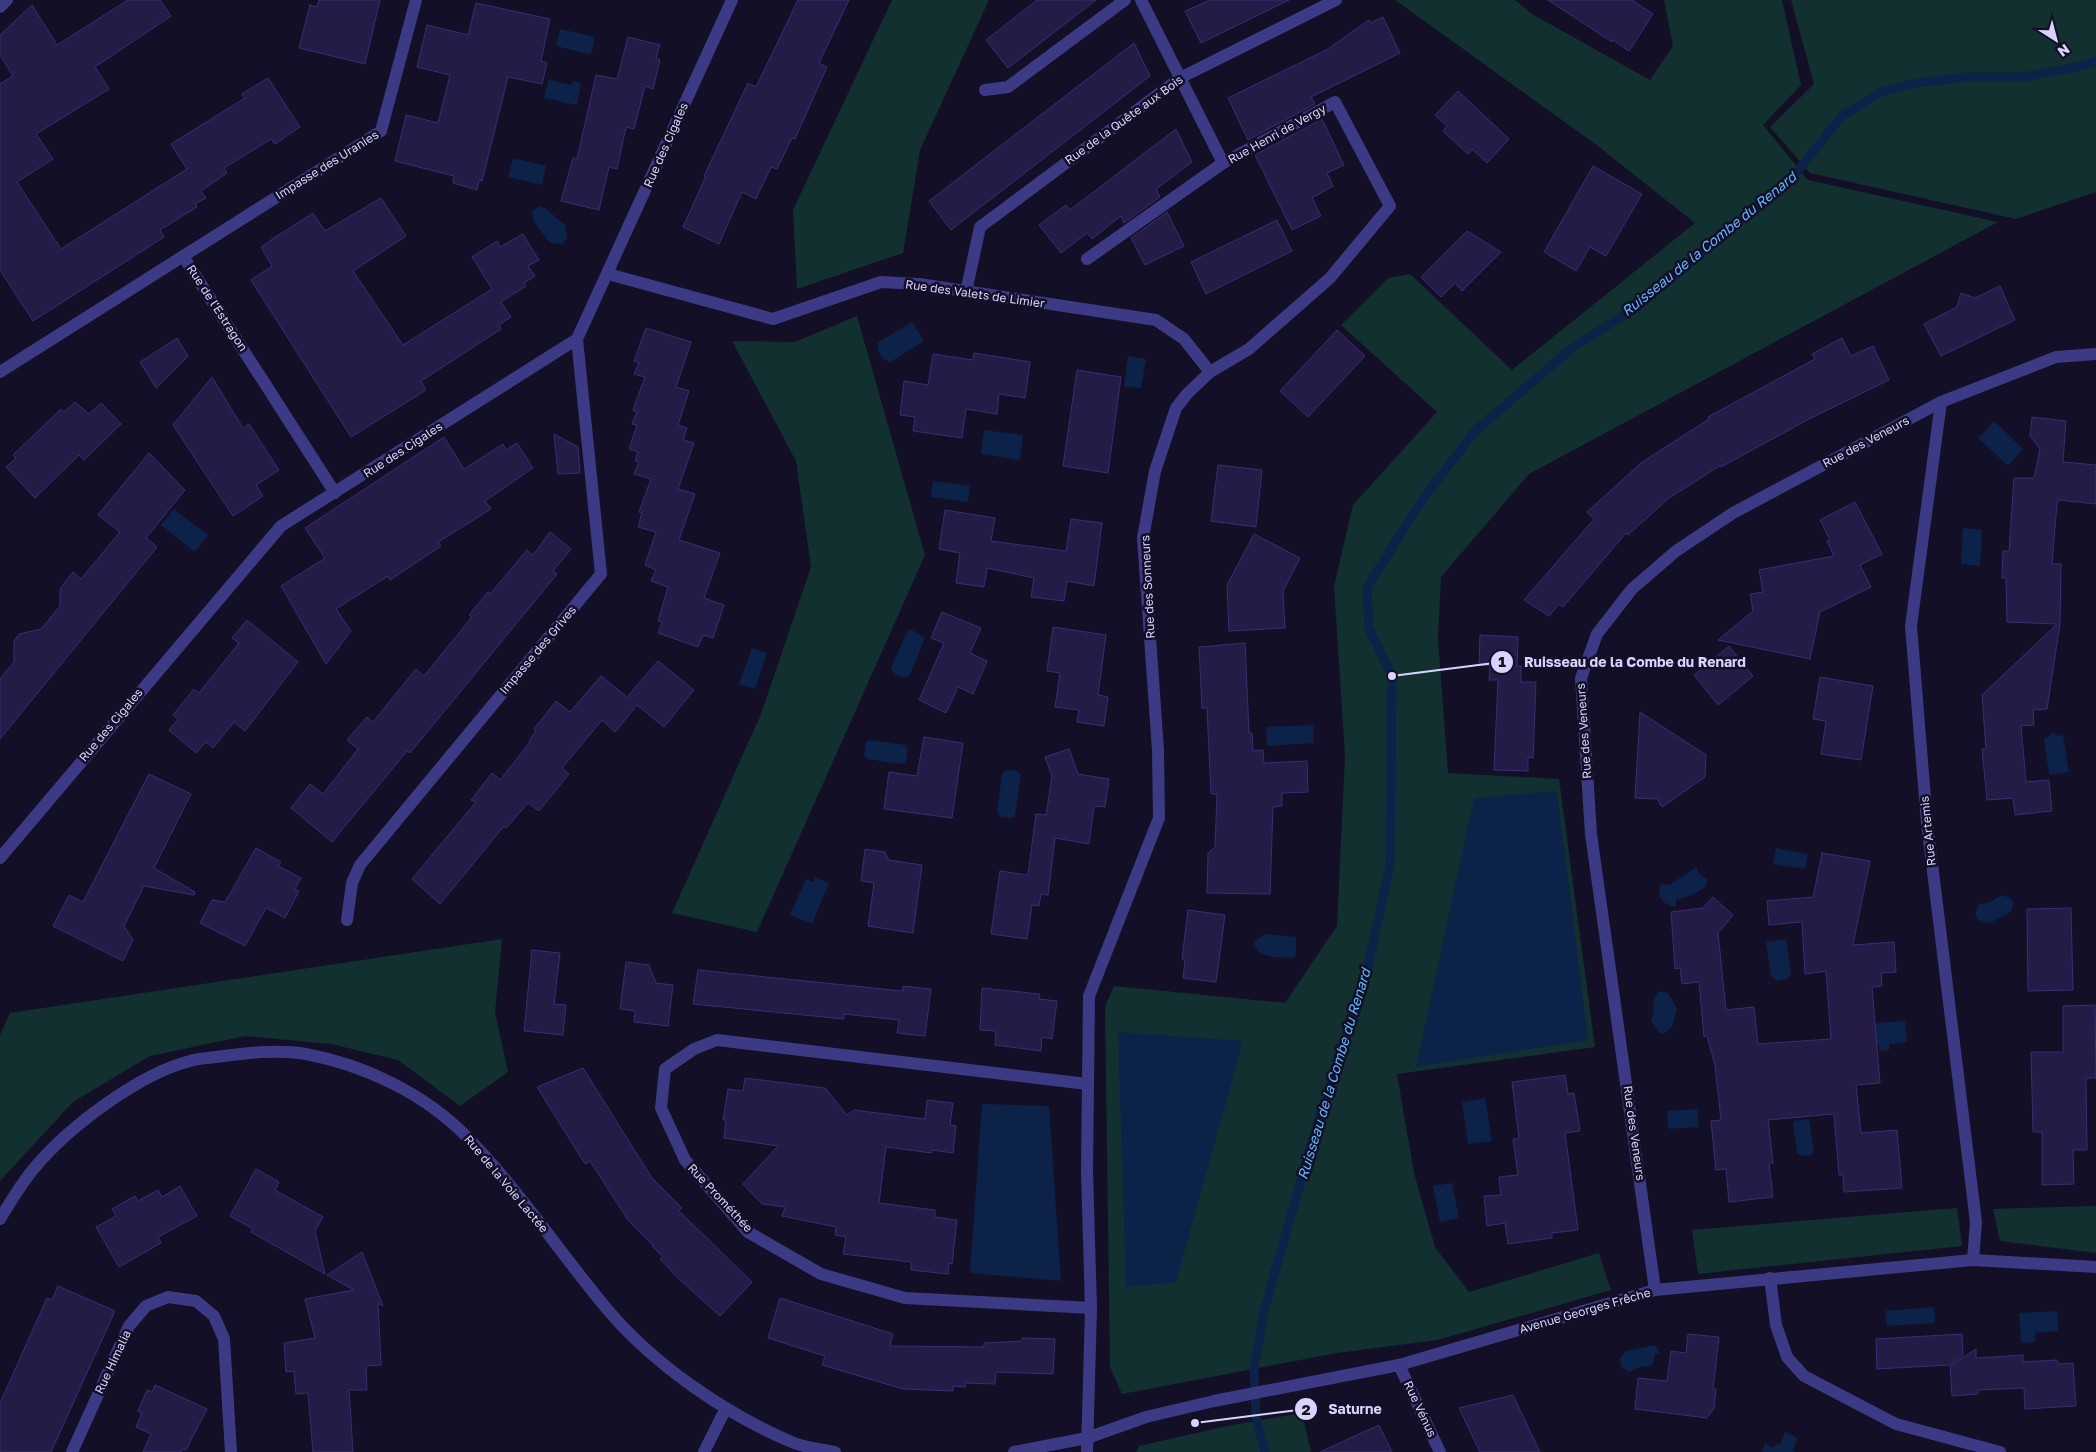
<svg xmlns="http://www.w3.org/2000/svg" width="2096" height="1452" font-family="'Golos Text',sans-serif">
<style>
.green{fill:#12302f}
.water{fill:#0c2248}
.lines{fill:none;stroke-linecap:round;stroke-linejoin:round}
.stream{stroke:#0c2248;stroke-width:9}
.building{fill:#241b47;stroke:#3b2d73}
.minor{stroke:#3d3a85;stroke-width:12}
.labels{text-anchor:middle;stroke-width:5;stroke-linejoin:round;paint-order:stroke}
.street-label{font-size:12px;fill:#d9d4ff;stroke:#130f26}
.water-label{font-size:14px;font-style:italic;fill:#62b6ff;stroke:#130f26}
.leader{fill:none;stroke:#d9d4ff;stroke-width:2}
.callout-dot{fill:#d9d4ff;stroke:#130f26;stroke-width:2}
.mark-label{font-size:15px;text-anchor:middle;font-weight:bold;fill:#111}
.callout-label{font-size:14px;text-anchor:middle;font-weight:bold;fill:#d9d4ff;stroke:#130f26;stroke-width:5;stroke-linejoin:round;paint-order:stroke}
</style>
<rect width="100%" height="100%" fill="#130f26"/>
<g class="green">
<polygon points="892,0 989,0 920,150 903,253 797,289 793,210"/>
<polygon points="1395,0 1515,0 1532,14 1650,80 1673,46 1664,0 1782,0 1801,85 1763,125 1808,180 1998,222 1529,474 1441,577 1438,638 1448,773 1559,779 1595,1047 1397,1074 1414,1173 1435,1247 1469,1292 1599,1253 1611,1290 1438,1340 1337,1353 1122,1394 1110,1367 1105,1007 1114,986 1285,1003 1337,926 1345,755 1334,586 1353,505 1437,412 1341,325 1388,278 1410,274 1512,370 1695,223 1594,143"/>
<polygon points="1791,0 2096,0 2096,192 2016,219 1810,173 1770,127 1814,84"/>
<polygon points="857,316 925,555 757,932 672,913 761,714 811,567 796,461 732,341 795,342"/>
<polygon points="502,939 495,1012 508,1072 460,1106 398,1060 331,1044 245,1036 150,1056 73,1102 0,1181 0,1035 10,1013"/>
<polygon points="2096,1206 2096,1253 2000,1241 1993,1209"/>
<polygon points="1957,1208 1962,1246 1698,1274 1692,1230"/>
<polygon points="1302,1413 1311,1452 1136,1452 1139,1446 1227,1426"/>
</g>
<g class="water">
<polygon points="560,29 595,37 591,55 556,46"/>
<polygon points="548,80 572,85 573,81 581,83 577,105 544,98"/>
<polygon points="513,158 546,166 542,185 508,177"/>
<polygon points="539,206 545,208 565,225 567,238 562,244 550,243 534,222 532,211"/>
<polygon points="912,322 924,341 889,363 886,359 884,360 877,350 879,348 877,343"/>
<polygon points="1128,356 1146,359 1141,388 1124,386"/>
<polygon points="1994,421 2023,449 2008,466 1978,438"/>
<polygon points="984,430 1023,435 1020,460 981,454"/>
<polygon points="933,481 970,486 968,502 931,497"/>
<polygon points="174,509 208,535 195,552 161,525"/>
<polygon points="1963,528 1982,530 1980,566 1961,564"/>
<path d="M908 630H912L925 638 910 675C904 681 892 675 891 667Z"/>
<polygon points="752,648 767,653 755,689 739,684"/>
<polygon points="1313,725 1314,743 1267,746 1266,727"/>
<polygon points="2053,732 2059,736 2063,735 2069,772 2049,775 2044,738 2048,737"/>
<polygon points="870,740 905,745 908,750 906,762 901,764 867,759 864,755 866,742"/>
<polygon points="1006,770 1017,771 1021,775 1015,816 1012,818 1001,817 997,813 1002,774"/>
<polygon points="1557,791 1588,1040 1416,1067 1474,798"/>
<polygon points="1776,848 1808,854 1805,869 1773,864"/>
<path d="M1697 867 1698 873 1707 879C1709 890 1686 898 1676 900V907C1663 905 1657 898 1660 884L1669 885Z"/>
<polygon points="815,877 829,883 812,924 790,915 806,879 813,882"/>
<polygon points="2001,895 2011,898 2014,903 2011,912 1990,923 1978,920 1975,914 1979,904 1991,902"/>
<path d="M1264 934 1296 937V956L1293 958C1280 957 1256 959 1254 942Z"/>
<polygon points="1786,939 1791,973 1787,979 1777,981 1771,976 1766,942"/>
<polygon points="1659,991 1668,993 1677,1008 1672,1027 1665,1033 1660,1033 1651,1021 1654,1010 1653,999"/>
<polygon points="1905,1021 1907,1042 1889,1044 1889,1050 1879,1051 1879,1045 1868,1045 1866,1024"/>
<polygon points="1118,1032 1243,1041 1176,1282 1126,1287"/>
<polygon points="1485,1098 1492,1141 1468,1144 1462,1102"/>
<polygon points="982,1104 1049,1106 1061,1281 970,1273"/>
<polygon points="1697,1109 1699,1127 1668,1129 1667,1111"/>
<polygon points="1809,1119 1814,1150 1811,1155 1802,1156 1797,1153 1793,1126 1794,1121"/>
<polygon points="1452,1183 1459,1218 1440,1222 1433,1186"/>
<polygon points="1934,1307 1935,1323 1887,1326 1885,1311"/>
<polygon points="2057,1311 2059,1331 2035,1333 2035,1342 2021,1343 2019,1313"/>
<polygon points="1655,1345 1660,1353 1655,1354 1654,1362 1650,1366 1640,1367 1629,1372 1621,1367 1620,1358 1626,1351"/>
<polygon points="1785,1432 1798,1438 1793,1450 1796,1452 1762,1452 1765,1444 1774,1448 1776,1443 1780,1445"/>
</g>
<g class="lines">
<polyline class="stream" points="1265,1452 1256,1418 1254,1369 1264,1311 1313,1138 1366,975 1390,865 1392,676 1369,628 1367,587 1423,499 1475,431 1572,348 1640,305 1796,173 1842,116 1881,92 1917,83 1968,77 2024,77 2072,68 2096,61"/>
</g>
<g class="building">
<polygon points="128,0 160,0 171,16 95,67 109,89 36,134 53,159 17,182 61,249 187,169 171,144 245,98 242,94 268,78 300,127 275,144 271,139 224,168 227,173 201,191 206,198 195,204 197,207 160,230 164,237 33,321 0,270 0,84 13,76 0,55 0,35 32,5 57,45"/>
<polygon points="319,0 380,0 365,64 299,48 310,5 317,7"/>
<polygon points="798,0 849,0 819,63 827,67 795,139 792,138 777,169 771,167 756,199 742,192 719,244 683,227 706,176 704,176 748,83 756,87"/>
<polygon points="1037,0 1096,0 1008,68 986,40"/>
<polygon points="1210,0 1289,0 1201,43 1185,11"/>
<polygon points="1548,0 1632,0 1653,14 1629,51 1613,40 1612,42"/>
<polygon points="476,3 550,19 541,61 547,63 542,84 508,77 482,181 479,180 477,190 453,183 454,176 395,161 406,115 438,123 450,75 417,67 427,25 468,35"/>
<polygon points="1383,17 1400,53 1311,97 1315,104 1248,140 1228,98 1328,49 1369,20 1370,23"/>
<polygon points="628,37 660,45 656,58 660,60 653,89 645,86 634,129 626,127 617,169 609,167 599,210 561,201 573,158 577,159 596,75 617,79"/>
<polygon points="1134,43 1150,76 951,230 929,201"/>
<polygon points="1458,91 1509,139 1487,163 1472,149 1468,154 1457,144 1443,131 1447,126 1435,115"/>
<polygon points="1322,119 1344,165 1327,173 1333,186 1312,198 1321,216 1292,230 1255,155"/>
<polygon points="1176,129 1192,162 1156,189 1160,197 1124,223 1121,216 1092,239 1087,233 1061,253 1039,225 1066,205 1070,210"/>
<polygon points="1593,166 1642,194 1606,256 1590,247 1576,271 1544,252"/>
<polygon points="381,198 406,236 353,271 403,345 492,289 472,257 497,241 500,247 523,234 539,260 528,266 535,276 524,283 526,286 501,302 511,317 499,325 501,329 421,381 426,390 351,437 251,280 272,266 261,247 274,238 313,213 325,231"/>
<polygon points="1167,212 1184,246 1145,265 1131,238"/>
<polygon points="1277,220 1292,251 1206,294 1191,262"/>
<polygon points="1467,231 1501,252 1462,291 1455,283 1441,297 1421,277"/>
<polygon points="2000,286 2015,320 1941,356 1924,324 1957,307 1961,293 1975,298"/>
<polygon points="646,328 691,342 676,387 689,391 678,425 687,428 683,440 694,443 678,489 695,494 679,540 720,553 704,598 724,605 713,638 703,635 698,647 658,633 662,622 658,621 668,587 651,581 656,570 645,565 656,532 638,527 642,513 639,512 651,479 634,474 639,462 635,461 638,452 629,449 637,425 632,424 637,412 633,410 645,377 634,374 639,363 634,361"/>
<polygon points="1337,330 1365,356 1308,417 1280,391"/>
<polygon points="177,338 188,356 156,388 140,362"/>
<polygon points="1842,338 1851,356 1873,346 1889,380 1809,419 1721,467 1721,465 1669,498 1628,535 1626,533 1563,607 1559,604 1549,616 1524,600 1594,519 1587,512 1641,463 1709,419 1708,417 1815,359 1812,354"/>
<polygon points="974,353 1030,362 1025,398 999,394 997,414 966,409 962,438 913,431 915,417 900,415 904,381 928,385 933,354 973,360"/>
<polygon points="1077,370 1121,377 1108,473 1063,466"/>
<polygon points="212,377 243,428 249,424 279,470 256,485 263,496 233,516 173,425"/>
<polygon points="75,402 89,414 101,403 121,424 84,460 79,455 35,498 6,467 16,458 13,455 61,409 64,412"/>
<polygon points="2032,417 2066,421 2063,462 2096,465 2096,504 2059,500 2057,503 2052,564 2061,564 2060,624 2047,709 2033,710 2034,725 2021,726 2026,782 2049,780 2052,811 2015,815 2013,798 1987,800 1982,749 1986,749 1982,695 2057,624 2007,622 2006,578 2002,578 2003,551 2009,551 2014,478 2034,478 2040,449 2030,436"/>
<polygon points="554,434 578,447 580,473 558,474"/>
<polygon points="444,437 464,469 503,444 506,450 517,443 533,468 485,501 491,509 438,542 441,546 390,580 388,576 336,609 351,631 326,664 281,586 325,558 305,528"/>
<polygon points="149,453 185,490 146,538 157,547 0,739 0,679 14,662 14,641 19,634 41,629 60,606 60,589 73,572 81,579 120,532 98,515"/>
<polygon points="1218,465 1262,470 1256,527 1211,521"/>
<polygon points="1855,502 1882,554 1860,565 1871,587 1820,612 1810,659 1718,640 1753,611 1750,594 1763,592 1759,570 1834,556 1827,541 1830,540 1820,520"/>
<polygon points="945,510 995,518 991,541 1066,551 1071,519 1102,523 1094,586 1067,581 1064,601 1031,597 1034,578 987,568 984,587 956,583 960,553 939,549"/>
<polygon points="550,532 571,549 553,571 557,574 410,753 407,751 332,842 291,808 310,784 323,794 358,749 347,740 367,717 373,722 416,669 424,676 472,617 469,615 488,592 490,594 527,550 533,555"/>
<polygon points="1254,534 1300,558 1283,591 1285,628 1229,631 1227,585"/>
<polygon points="942,612 981,628 970,653 987,661 973,694 958,687 946,713 919,700 944,643 931,638"/>
<polygon points="247,620 298,662 245,731 234,722 213,748 206,742 196,753 169,730 178,719 173,715 194,689 199,693 239,643 232,638"/>
<polygon points="1053,627 1106,635 1098,695 1108,697 1104,726 1077,722 1079,710 1055,707 1060,673 1047,671"/>
<polygon points="1480,635 1518,637 1517,666 1521,666 1521,682 1536,682 1533,758 1528,757 1528,771 1494,770 1498,680 1489,680 1490,666 1479,665"/>
<polygon points="1245,643 1249,733 1252,733 1253,751 1263,750 1264,763 1307,761 1308,792 1282,793 1282,806 1273,807 1270,894 1207,893 1208,853 1215,847 1217,794 1211,794 1207,708 1202,708 1199,647"/>
<polygon points="1729,646 1753,676 1718,705 1694,675"/>
<polygon points="658,661 694,690 664,727 637,705 615,732 602,720 562,768 569,774 539,811 528,803 506,828 504,826 440,904 412,879 476,802 471,800 492,773 500,780 530,742 529,741 536,731 534,729 556,701 570,712 601,676 627,697"/>
<polygon points="1820,677 1873,686 1861,760 1821,754 1826,721 1813,719"/>
<polygon points="1640,712 1706,755 1705,777 1662,807 1657,799 1635,798"/>
<polygon points="924,737 963,743 952,818 884,809 889,772 917,776"/>
<polygon points="1069,749 1078,774 1109,779 1105,807 1094,806 1089,844 1055,838 1048,895 1041,894 1039,906 1032,905 1027,939 991,934 1000,871 1028,875 1036,814 1046,815 1052,776 1045,757"/>
<polygon points="149,774 191,794 154,868 195,892 194,895 144,886 124,926 133,940 123,961 53,926 69,895 83,902"/>
<polygon points="256,848 281,862 278,866 301,878 295,889 299,891 285,918 266,908 245,946 200,923 212,900 225,902"/>
<polygon points="865,849 885,852 889,860 922,865 913,933 868,926 874,883 861,881"/>
<polygon points="1822,853 1870,861 1853,945 1894,942 1896,972 1881,973 1882,986 1872,987 1880,1083 1856,1085 1861,1133 1897,1130 1902,1188 1844,1192 1843,1175 1839,1175 1834,1114 1768,1120 1773,1163 1769,1164 1773,1197 1729,1202 1726,1169 1716,1170 1711,1121 1721,1120 1715,1065 1707,1036 1704,1037 1699,982 1682,984 1680,968 1675,969 1671,912 1703,908 1713,897 1733,915 1718,933 1726,1010 1754,1007 1758,1044 1831,1039 1826,971 1805,974 1802,922 1769,925 1767,901 1813,897"/>
<polygon points="2071,908 2073,990 2028,991 2027,909"/>
<polygon points="1188,910 1225,915 1216,982 1183,978 1185,960 1182,959"/>
<polygon points="532,950 560,953 554,1004 566,1005 563,1035 524,1031"/>
<polygon points="626,962 649,965 656,983 673,985 668,1026 634,1022 635,1011 620,1009"/>
<polygon points="698,970 903,991 903,986 931,989 925,1036 897,1033 899,1020 844,1014 844,1019 693,1004"/>
<polygon points="982,988 1040,994 1039,999 1057,1001 1052,1039 1042,1037 1041,1051 995,1045 996,1031 980,1030"/>
<polygon points="2095,1005 2096,1078 2086,1078 2087,1150 2073,1150 2074,1184 2042,1185 2042,1132 2033,1132 2031,1052 2063,1052 2063,1006"/>
<polygon points="583,1068 652,1178 682,1208 679,1211 752,1282 720,1316 678,1278 660,1259 663,1257 652,1246 653,1245 628,1220 590,1161 585,1164 537,1087"/>
<polygon points="1565,1075 1568,1094 1574,1093 1580,1131 1565,1133 1578,1230 1552,1233 1552,1238 1508,1244 1505,1223 1487,1226 1484,1196 1501,1195 1499,1177 1518,1175 1513,1139 1519,1138 1512,1082"/>
<polygon points="745,1078 825,1088 847,1115 854,1110 925,1119 927,1100 953,1103 950,1125 956,1126 953,1153 932,1150 932,1153 886,1147 879,1203 935,1210 935,1217 957,1220 952,1264 949,1263 948,1274 911,1270 911,1262 843,1254 846,1237 835,1235 836,1227 782,1216 785,1207 762,1204 743,1184 778,1146 724,1138 726,1120 723,1120 728,1089 743,1091"/>
<polygon points="256,1169 279,1182 275,1190 323,1217 315,1231 325,1274 251,1232 253,1229 230,1216"/>
<polygon points="180,1186 197,1216 158,1237 161,1243 119,1267 96,1227 116,1216 112,1209 135,1196 138,1201 158,1190 162,1197"/>
<polygon points="362,1252 383,1306 378,1303 381,1365 366,1366 367,1390 349,1390 353,1452 313,1452 308,1393 296,1394 294,1371 286,1372 284,1343 315,1338 305,1299 354,1290 327,1275"/>
<polygon points="58,1286 115,1311 51,1452 0,1452 0,1403 47,1298 52,1300"/>
<polygon points="780,1298 893,1334 890,1346 984,1347 984,1343 1022,1341 1022,1338 1055,1339 1053,1374 996,1372 995,1384 966,1383 965,1387 953,1386 953,1391 903,1389 822,1365 825,1356 768,1338"/>
<polygon points="1688,1334 1719,1337 1713,1389 1716,1389 1714,1408 1707,1418 1635,1409 1638,1378 1667,1381 1671,1351 1686,1353"/>
<polygon points="1962,1334 1963,1355 1949,1365 1877,1369 1876,1339"/>
<polygon points="1976,1349 1976,1358 2023,1355 2023,1362 2057,1360 2058,1364 2073,1363 2076,1406 2025,1409 2024,1388 1978,1390 1978,1394 1952,1396 1950,1366"/>
<polygon points="155,1385 207,1409 186,1450 183,1449 181,1452 143,1452 151,1434 136,1427 142,1413 138,1411 147,1390 152,1392"/>
<polygon points="1513,1395 1540,1452 1480,1452 1459,1408"/>
<polygon points="1379,1425 1392,1452 1320,1452"/>
</g>
<g class="lines">
<g class="minor">
<polyline points="0,7 7,0"/>
<polyline points="985,90 1008,87 1125,0"/>
<polyline points="183,256 335,493"/>
<polyline points="1087,259 1223,163"/>
<polyline points="608,274 773,319 881,282 919,284 1156,320 1184,339 1210,372"/>
<polyline points="966,292 980,227 1180,78 1336,0"/>
<polyline points="0,372 381,131 416,0"/>
<polyline points="1941,402 1911,626 1927,823 1976,1222 1973,1260"/>
<polyline points="0,858 281,526 577,339 732,0"/>
<polyline points="347,920 352,883 360,865 601,574 577,339"/>
<polyline points="1087,1084 717,1040 694,1049 665,1069 661,1108 685,1160 748,1232 821,1274 905,1298 1091,1308"/>
<path d="M0 1219C11 1201 22 1182 36 1166 70 1126 139 1074 190 1061 199 1058 208 1058 216 1057 245 1053 277 1049 306 1054 365 1065 425 1094 467 1137 519 1190 560 1253 607 1309 654 1365 727 1415 794 1443 807 1448 822 1449 835 1452"/>
<polyline points="1770,1278 1776,1325 1787,1357 1804,1376 1896,1424 2000,1452"/>
<polyline points="1655,1290 1591,834 1581,678 1597,634 1632,589 1676,551 1733,513 1941,402 2056,357 2096,354"/>
<polyline points="1399,1365 1440,1452"/>
<polyline points="72,1452 129,1326 146,1306 168,1297 196,1301 214,1316 224,1339 231,1452"/>
<polyline points="704,1452 726,1408"/>
<polyline points="1014,1452 1087,1438 1146,1417 1214,1401 1399,1365 1655,1290 1973,1260 2096,1267"/>
<polyline points="1087,1452 1091,1308 1087,1171 1089,996 1159,818 1158,750 1143,538 1155,471 1176,408 1187,394 1210,372 1249,349 1330,278 1390,206 1335,102 1223,163 1141,0"/>
</g>
</g>
<g class="labels">
<g class="street-label">
<text transform="translate(1124 120) rotate(-36)" y="4">Rue de la Quête aux Bois</text>
<text transform="translate(1277 134) rotate(-29)" y="4">Rue Henri de Vergy</text>
<text transform="translate(666 145) rotate(-66)" y="4">Rue des Cigales</text>
<text transform="translate(327 165) rotate(-32)" y="4">Impasse des Uranies</text>
<text transform="translate(975 294) rotate(8)" y="4">Rue des Valets de Limier</text>
<text transform="translate(217 308) rotate(57)" y="4">Rue de l'Estragon</text>
<text transform="translate(1866 442) rotate(-28)" y="4">Rue des Veneurs</text>
<text transform="translate(403 450) rotate(-33)" y="4">Rue des Cigales</text>
<text transform="translate(1148 587) rotate(-93)" y="4">Rue des Sonneurs</text>
<text transform="translate(538 650) rotate(-50)" y="4">Impasse des Grives</text>
<text transform="translate(111 725) rotate(-50)" y="4">Rue des Cigales</text>
<text transform="translate(1584 731) rotate(-94)" y="4">Rue des Veneurs</text>
<text transform="translate(1928 831) rotate(-96)" y="4">Rue Artemis</text>
<text transform="translate(1634 1133) rotate(82)" y="4">Rue des Veneurs</text>
<text transform="translate(506 1184) rotate(50)" y="4">Rue de la Voie Lactée</text>
<text transform="translate(720 1198) rotate(47)" y="4">Rue Prométhée</text>
<text transform="translate(1585 1311) rotate(-16)" y="4">Avenue Georges Frêche</text>
<text transform="translate(113 1362) rotate(-65)" y="4">Rue Himalia</text>
<text transform="translate(1420 1409) rotate(65)" y="4">Rue Vénus</text>
</g>
<g class="water-label">
<text transform="translate(1709 244) rotate(-39)" y="5">Ruisseau de la Combe du Renard</text>
<text transform="translate(1334 1074) rotate(-73)" y="5">Ruisseau de la Combe du Renard</text>
</g>
</g>
<path class="leader" d="M1392 676L1502 662M1195 1423L1306 1409"/>
<g class="callout-dot">
<circle cx="1392" cy="676" r="5"/>
<circle cx="1195" cy="1423" r="5"/>
<circle cx="1502" cy="662" r="12"/>
<circle cx="1306" cy="1409" r="12"/>
</g>
<g class="mark-label">
<text x="1502" y="667">1</text>
<text x="1306" y="1415">2</text>
</g>
<g class="callout-label">
<text x="1635" y="667">Ruisseau de la Combe du Renard</text>
<text x="1355" y="1414">Saturne</text>
</g>
<g transform="translate(2056 40) rotate(144)" stroke="#130f26" stroke-width="4" paint-order="stroke">
<path d="M0-4L9 19L0 12L-9 19Z" fill="#d9d4ff"/>
<text y="-8" font-size="14" font-weight="bold" text-anchor="middle" fill="#d9d4ff">N</text>
</g>
</svg>
